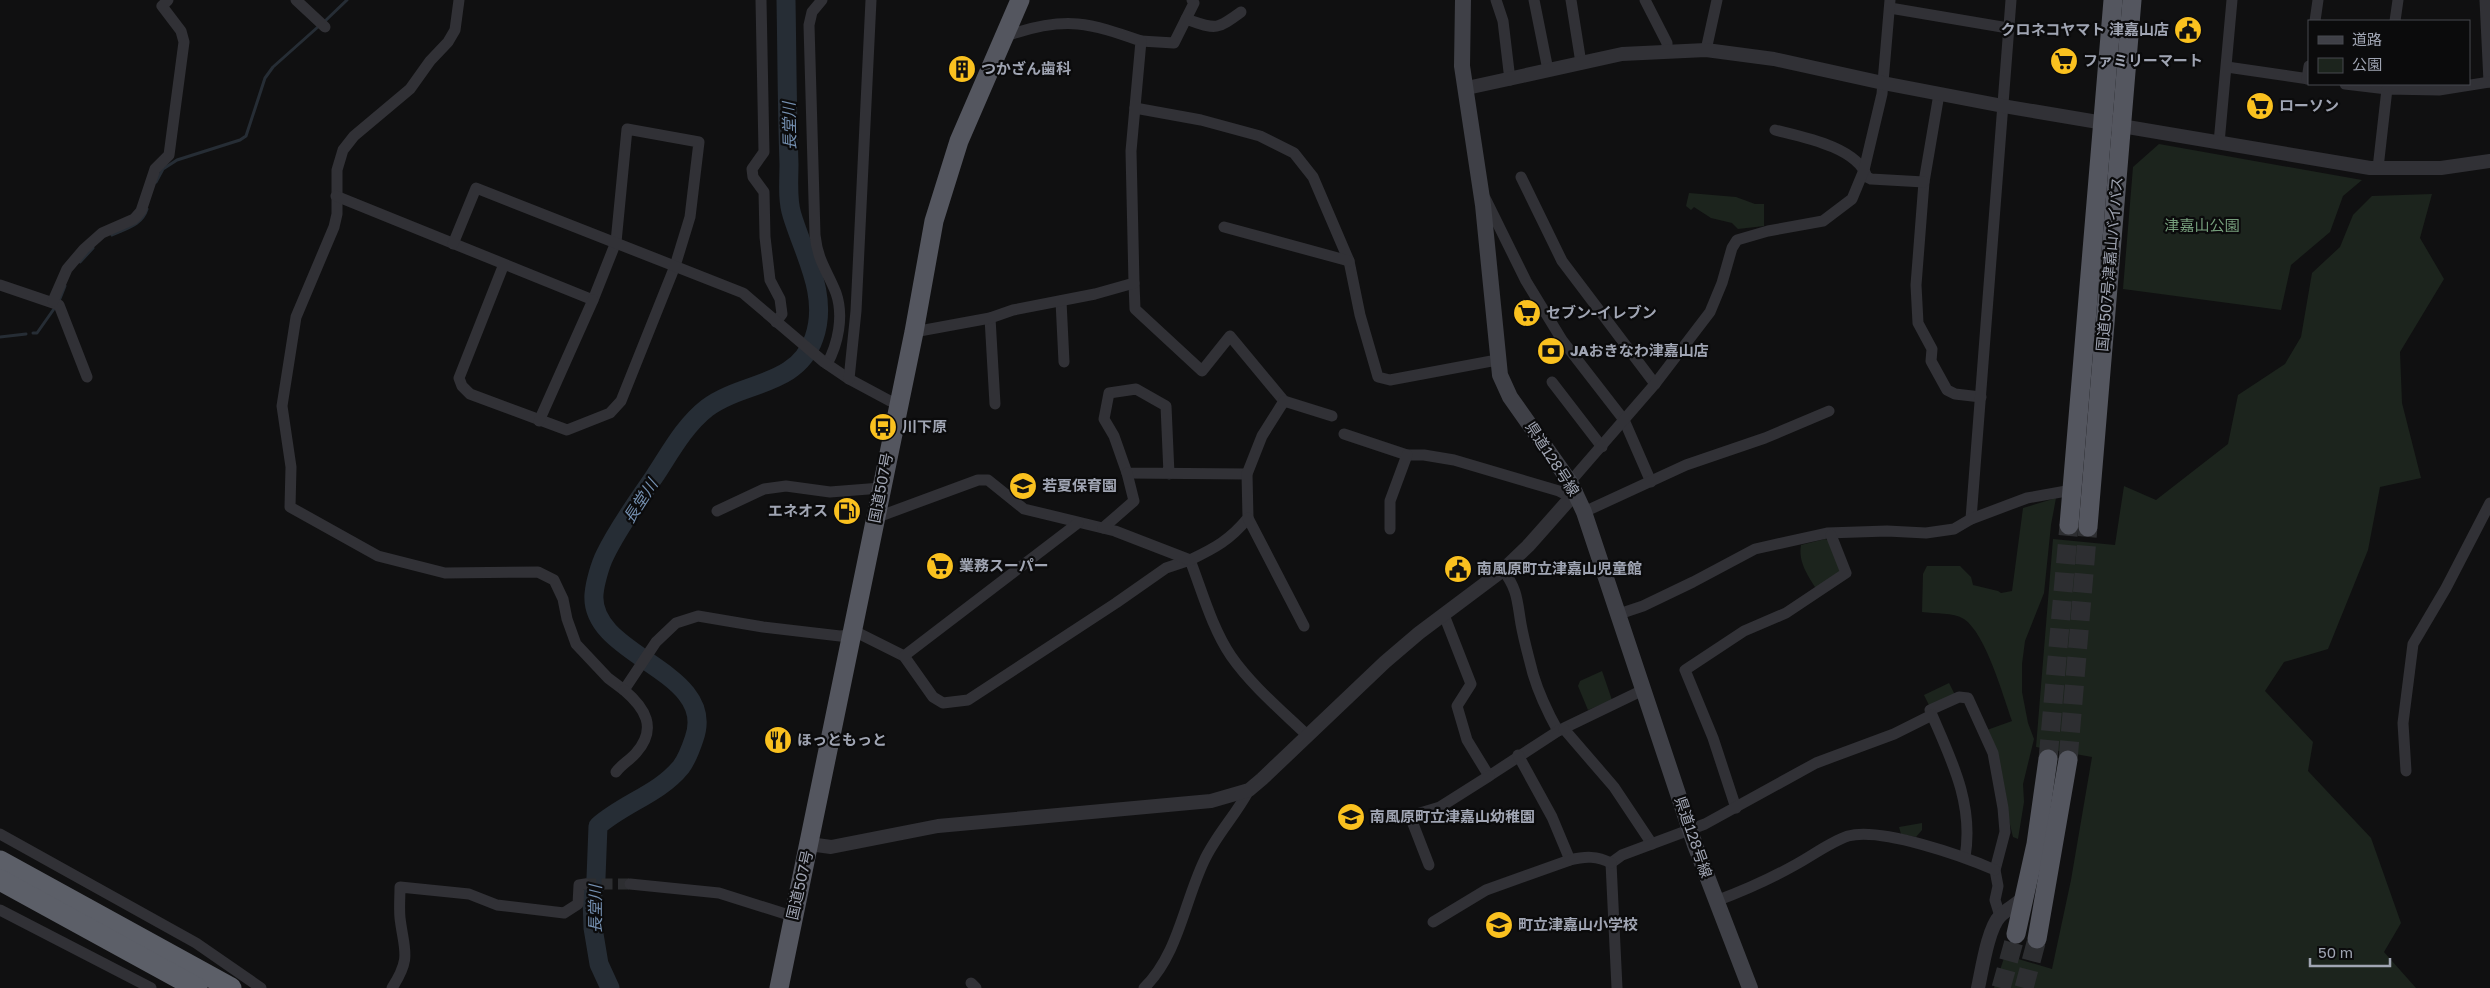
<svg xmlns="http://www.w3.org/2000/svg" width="2490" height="988" font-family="'Golos Text','Noto Sans JP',sans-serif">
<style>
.green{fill:#1c241d}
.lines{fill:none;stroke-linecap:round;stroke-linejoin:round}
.stream{stroke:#262d35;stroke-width:3}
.river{stroke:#262d35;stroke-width:19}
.minor-tunnel{stroke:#2d2e31;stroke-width:11;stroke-dasharray:11 5.5;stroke-linecap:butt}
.trunk-tunnel{stroke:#2d2e31;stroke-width:19;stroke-dasharray:19 9;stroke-linecap:butt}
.minor{stroke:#313136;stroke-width:11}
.tertiary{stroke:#313136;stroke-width:14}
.secondary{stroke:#3f4047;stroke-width:16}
.trunk{stroke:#54565f;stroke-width:19}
.motorway{stroke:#5c5f68;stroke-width:21}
.labels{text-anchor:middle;stroke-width:4.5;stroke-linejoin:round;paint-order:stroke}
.poi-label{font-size:15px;font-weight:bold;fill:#a0a5b3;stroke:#0b0b0c;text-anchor:start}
.park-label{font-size:15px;fill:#769f7c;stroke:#0b0b0c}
.street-label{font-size:15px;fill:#a0a5b3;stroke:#0b0b0c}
.water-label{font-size:16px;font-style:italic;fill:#7590b1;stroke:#0b0b0c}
</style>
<rect width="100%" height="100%" fill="#101011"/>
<g class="green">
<polygon points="2159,144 2362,180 2343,196 2330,232 2291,265 2281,310 2123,289 2133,167"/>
<polygon points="1689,193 1736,197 1755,204 1764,204 1764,226 1738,229 1732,223 1711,218 1694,207 1691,210 1686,206"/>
<polygon points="2432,194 2420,238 2444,279 2400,352 2402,403 2421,478 2380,487 2368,550 2328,649 2284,662 2265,691 2313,742 2308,771 2371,838 2401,923 2384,952 2416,988 1994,988 2005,955 2052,969 2071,880 2092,757 2036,747 2053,539 2115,545 2124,486 2156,500 2228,444 2238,395 2285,364 2301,337 2312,273 2340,247 2353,215 2372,196"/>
<path d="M2056 498 2051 525 2044 593 2025 641 2022 664V692L2028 723 2034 739 2023 784 2024 802 2018 839 2013 837 1987 730 2012 721C2003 696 1986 634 1964 619 1953 612 1935 614 1922 612L1923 574 1927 566H1960L1971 577 1973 585 1998 591 2001 593 2012 591 2023 508Z"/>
<path d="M1825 539 1830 541 1841 571 1817 590C1808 576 1798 562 1801 545Z"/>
<polygon points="1602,671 1612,700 1588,710 1578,686 1580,681"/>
<polygon points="1949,683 1955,695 1930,707 1924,695"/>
<polygon points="1922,823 1922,830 1916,837 1901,834 1899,827"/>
</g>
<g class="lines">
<g class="stream">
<polyline points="324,22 347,0"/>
<polyline points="156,182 163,169 177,160 240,140 246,136 265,78 273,67 319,26"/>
<path d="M112 235C127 228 142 225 147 209"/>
<polyline points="80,262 93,248"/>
<polyline points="59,301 65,286"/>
<polyline points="33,333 37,333 56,306"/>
<polyline points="0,337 26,334"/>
</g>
<path class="river" d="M610 988 599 964 593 928 592 899 596 878 598 826C624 803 659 794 681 767 687 759 691 748 694 739 719 670 589 657 594 594 595 583 600 565 605 555 618 528 637 502 654 477 670 453 684 426 707 408 743 381 797 387 814 338 829 295 804 255 792 215 787 200 789 180 789 164 787 109 787 55 786 0"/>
<polyline class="minor-tunnel" points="585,884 630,884"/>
<g class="trunk-tunnel">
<polyline points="2048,759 2069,525"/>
<polyline points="2068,760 2088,527"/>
<polyline points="2001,988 2016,934"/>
<polyline points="2024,988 2037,939"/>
</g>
<g class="minor">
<polyline points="296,0 325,27"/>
<path d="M459 0 455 30 448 42 430 61 410 89 354 136 343 150 337 170V214L334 227 296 317 282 406 291 467 290 507 378 556 445 573 538 572 554 580 563 599 567 619 576 644 608 678 624 690 656 642 676 623 698 616 763 627 840 636 860 634 904 656 933 697 943 703 968 700 1116 603 1166 568 1190 560C1202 591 1212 628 1231 656 1252 686 1282 711 1308 736"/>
<polyline points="761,0 764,152 752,169 753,177 764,192 765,237 770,280 780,299 782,314 776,322"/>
<path d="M822 0 812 12 809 25 815 235C818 262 827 270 836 293 844 316 838 344 827 364"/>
<polyline points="1496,0 1503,21 1510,80"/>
<polyline points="1534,0 1548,70"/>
<polyline points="1571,0 1581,63"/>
<polyline points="1645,0 1667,43 1667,50"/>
<polyline points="2485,0 2489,82"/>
<polyline points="1890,8 2008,28"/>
<path d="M1186 19C1216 29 1215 31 1241 12"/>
<polyline points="2315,21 2318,0"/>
<polyline points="2395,21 2398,0"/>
<polyline points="1141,41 1174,43 1194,3 1192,0"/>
<polyline points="1706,50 1717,0"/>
<polyline points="2227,67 2309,79"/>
<polyline points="2307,79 2309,66"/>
<polyline points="2345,84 2387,89 2387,84"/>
<polyline points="1939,94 1924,182 1916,285 1918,323 1932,349 1931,361 1947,390 1955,394 1981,397"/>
<polyline points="1135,108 1201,120 1260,136 1294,153 1313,177 1349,261 1360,315 1378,377 1390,380 1497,360"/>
<path d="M1775 130C1803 137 1857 147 1867 177L1871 179 1924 182"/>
<polyline points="2219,143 2232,0"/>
<polyline points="2378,168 2387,89 2439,90 2490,82"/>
<polyline points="1521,177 1562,261 1655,384"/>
<polyline points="336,196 593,300 616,242 627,129 699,142 690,217 675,266 621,401 610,413 567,430 470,394 462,386 459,378 504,264"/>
<polyline points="1485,198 1526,281 1562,340 1624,420 1651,482"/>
<polyline points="1224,227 1349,261"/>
<polyline points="453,244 476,188 743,293 824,362 849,379 890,401 899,403"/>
<polyline points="1134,283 1135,309 1202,371 1230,336 1284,401"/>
<polyline points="0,285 59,305 87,377"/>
<polyline points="53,301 67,269 84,249 102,233 134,219 141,211 155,169 169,155 184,42 181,31 162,6 168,0"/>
<polyline points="1061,301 1064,362"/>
<polyline points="990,318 995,404"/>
<path d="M914 332 990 318 1013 310 1095 294 1134 283 1131 151 1141 41C1089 23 1067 16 1012 34L1006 32"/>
<polyline points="849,379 856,311 871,0"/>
<polyline points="1552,382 1602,447"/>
<polyline points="539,421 593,300"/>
<polyline points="1344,434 1407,455 1424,455 1454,460 1559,491 1571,497"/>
<polyline points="1169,474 1166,406 1136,389 1109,393 1104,419 1114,436 1127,473 1247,474"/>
<polyline points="1570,482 1655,384 1710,312 1722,283 1732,248 1737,240 1768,231 1823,221 1852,199 1864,170 1882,94 1890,0"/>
<polyline points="717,511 764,489 786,486 830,492 881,488"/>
<polyline points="1584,512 1686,465 1765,438 1829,411"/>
<path d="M875 518 978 480H988L1024 509 1115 531 1190 560C1215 548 1230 540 1248 518L1247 474 1262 436 1284 401 1332 416"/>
<polyline points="1248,518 1304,626"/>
<polyline points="1971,519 2011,0"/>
<polyline points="1103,528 1134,501 1127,473"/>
<polyline points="1390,529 1390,501 1407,455"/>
<path d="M1503 570C1518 590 1517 601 1521 624 1524 641 1529 658 1533 674 1539 694 1548 713 1558 731"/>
<polyline points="1619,614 1643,606 1693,582 1755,549 1827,533 1887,531 1926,533 1954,529 1971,519 2027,498 2072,490"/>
<polyline points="1444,615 1471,684 1457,706 1467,740 1489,776 1558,731 1643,690"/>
<polyline points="904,656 1078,523"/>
<polyline points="1930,710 1959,697 1968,698 1993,753 2003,808 2005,832 1995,870 1998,886 1995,900 2000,916"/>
<polyline points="1564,729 1614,787 1652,844"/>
<polyline points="1518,755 1552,817 1570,860"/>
<polyline points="2406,771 2403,723 2413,644 2446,588 2490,503"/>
<path d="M616 772C622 764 630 760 636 753 658 728 645 708 624 690"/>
<polyline points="1736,808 1713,738 1685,670 1744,631 1786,613 1846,573 1831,535"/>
<polyline points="0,834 196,943 261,988"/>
<path d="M1611 863 1622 855 1705 824 1816 763 1894 734 1932 715C1952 761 1974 805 1965 857"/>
<polyline points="1611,863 1617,988"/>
<polyline points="1429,865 1410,816 1440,807 1489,776"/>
<polyline points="630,884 719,893 792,916"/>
<path d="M1716 901C1743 891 1770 879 1795 865 1812 856 1830 842 1848 836 1881 827 1963 856 1995 870"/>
<polyline points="0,910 151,988"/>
<path d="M1433 922 1486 890 1570 860C1586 856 1597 856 1611 863"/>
<polyline points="971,983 976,988"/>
<path d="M392 988C412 957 404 951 400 918 399 908 400 897 400 887L469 894 497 905 564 913 578 904 579 885 585 884"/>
<path d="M1144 988C1178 955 1184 903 1204 861 1216 835 1236 815 1249 790"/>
</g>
<g class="tertiary">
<polyline points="1467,88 1622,54 1706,50 1774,59 1883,83 2003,106 2370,168 2441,168 2490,161"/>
<polyline points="809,844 831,847 938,826 1211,801 1249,790 1262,779 1385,662 1419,633 1503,570 1528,546 1576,492"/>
<path d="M1978 988C1982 970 1988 928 2000 916 2008 908 2017 905 2025 896"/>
</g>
<polyline class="secondary" points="1463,0 1462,66 1483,205 1500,375 1510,397 1570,482 1584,512 1695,845 1750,988"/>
<g class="trunk">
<polyline points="2069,525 2113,0"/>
<polyline points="2088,527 2132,0"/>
<polyline points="2016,934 2036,844 2048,759"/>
<polyline points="2037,939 2068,760"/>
<polyline points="779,988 914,332 934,221 959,141 1020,0"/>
</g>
<g class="motorway">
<polyline points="0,861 231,988"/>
<polyline points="0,880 197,988"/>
</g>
</g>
<defs>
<g id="civic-disc" transform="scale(1.4375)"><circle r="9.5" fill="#fac11f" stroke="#0b0b0c"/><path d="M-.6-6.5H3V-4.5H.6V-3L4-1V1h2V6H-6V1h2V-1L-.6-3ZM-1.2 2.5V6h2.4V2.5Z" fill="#111"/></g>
<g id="supermarket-disc" transform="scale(1.4375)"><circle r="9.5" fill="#fac11f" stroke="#0b0b0c"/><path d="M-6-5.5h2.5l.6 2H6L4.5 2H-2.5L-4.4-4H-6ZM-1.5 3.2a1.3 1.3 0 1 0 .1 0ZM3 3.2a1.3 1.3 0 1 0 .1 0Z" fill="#111"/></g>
<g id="building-disc" transform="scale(1.4375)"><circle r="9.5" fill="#fac11f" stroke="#0b0b0c"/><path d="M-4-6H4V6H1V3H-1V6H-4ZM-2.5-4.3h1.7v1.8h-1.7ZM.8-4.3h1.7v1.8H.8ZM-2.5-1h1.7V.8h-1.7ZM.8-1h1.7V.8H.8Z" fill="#111"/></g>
<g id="bank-disc" transform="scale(1.4375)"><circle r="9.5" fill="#fac11f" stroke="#0b0b0c"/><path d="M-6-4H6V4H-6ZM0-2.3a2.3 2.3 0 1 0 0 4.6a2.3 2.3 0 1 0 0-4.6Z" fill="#111"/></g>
<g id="bus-disc" transform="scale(1.4375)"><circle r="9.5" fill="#fac11f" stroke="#0b0b0c"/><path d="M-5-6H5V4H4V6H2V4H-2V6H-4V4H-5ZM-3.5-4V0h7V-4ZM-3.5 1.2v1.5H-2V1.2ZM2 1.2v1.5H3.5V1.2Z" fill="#111"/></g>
<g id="school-disc" transform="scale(1.4375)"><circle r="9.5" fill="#fac11f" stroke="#0b0b0c"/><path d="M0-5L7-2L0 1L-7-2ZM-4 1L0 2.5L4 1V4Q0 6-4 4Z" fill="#111"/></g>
<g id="fuel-disc" transform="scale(1.4375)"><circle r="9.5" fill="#fac11f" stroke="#0b0b0c"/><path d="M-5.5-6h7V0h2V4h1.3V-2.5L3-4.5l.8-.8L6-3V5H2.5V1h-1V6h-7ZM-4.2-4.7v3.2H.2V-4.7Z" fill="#111"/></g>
<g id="restaurant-disc" transform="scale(1.4375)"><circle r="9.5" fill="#fac11f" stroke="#0b0b0c"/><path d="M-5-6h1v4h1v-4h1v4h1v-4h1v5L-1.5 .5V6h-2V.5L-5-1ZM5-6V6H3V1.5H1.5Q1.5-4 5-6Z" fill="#111"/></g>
</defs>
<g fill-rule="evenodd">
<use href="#civic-disc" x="2188" y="30"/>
<use href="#supermarket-disc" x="2064" y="61"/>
<use href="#building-disc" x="962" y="69"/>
<use href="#supermarket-disc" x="2260" y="106"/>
<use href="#supermarket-disc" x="1527" y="313"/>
<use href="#bank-disc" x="1551" y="351"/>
<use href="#bus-disc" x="883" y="427"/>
<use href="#school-disc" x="1023" y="486"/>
<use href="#fuel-disc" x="847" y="511"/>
<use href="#supermarket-disc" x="940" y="566"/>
<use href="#civic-disc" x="1458" y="569"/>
<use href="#restaurant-disc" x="778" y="740"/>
<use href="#school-disc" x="1351" y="817"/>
<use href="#school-disc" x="1499" y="925"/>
</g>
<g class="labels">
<g class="poi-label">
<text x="2169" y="35" text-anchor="end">クロネコヤマト 津嘉山店</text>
<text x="2083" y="66">ファミリーマート</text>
<text x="981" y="74">つかざん歯科</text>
<text x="2279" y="111">ローソン</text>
<text x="1546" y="318">セブン-イレブン</text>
<text x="1570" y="356">JAおきなわ津嘉山店</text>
<text x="902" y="432">川下原</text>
<text x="1042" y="491">若夏保育園</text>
<text x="828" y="516" text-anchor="end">エネオス</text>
<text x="959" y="571">業務スーパー</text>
<text x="1477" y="574">南風原町立津嘉山児童館</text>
<text x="797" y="745">ほっともっと</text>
<text x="1370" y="822">南風原町立津嘉山幼稚園</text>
<text x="1518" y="930">町立津嘉山小学校</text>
</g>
<g class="park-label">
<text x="2202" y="231">津嘉山公園</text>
</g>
<g class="street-label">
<text transform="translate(2110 264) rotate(-85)" y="5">国道507号津嘉山バイパス</text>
<text transform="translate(1552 459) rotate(57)" y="5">県道128号線</text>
<text transform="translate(881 488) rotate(-79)" y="5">国道507号</text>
<text transform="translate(1693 837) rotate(71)" y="5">県道128号線</text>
<text transform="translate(800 885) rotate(-77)" y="5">国道507号</text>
</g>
<g class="water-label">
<text transform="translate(789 126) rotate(-91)" y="6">長堂川</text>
<text transform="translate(640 501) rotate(-57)" y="6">長堂川</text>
<text transform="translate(595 909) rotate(-90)" y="6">長堂川</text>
</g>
</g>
<rect x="2308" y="20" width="162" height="65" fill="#0b0b0c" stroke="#47494f"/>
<rect x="2318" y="36" width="25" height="8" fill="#3f4047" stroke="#47494f"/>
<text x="2352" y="45" font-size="15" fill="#a0a5b3">道路</text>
<rect x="2318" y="58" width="25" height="15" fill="#1c241d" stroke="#47494f"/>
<text x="2352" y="70" font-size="15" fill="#a0a5b3">公園</text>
<path d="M2310 958v8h80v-8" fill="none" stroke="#a0a5b3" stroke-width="2.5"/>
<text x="2318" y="958" font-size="15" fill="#a0a5b3" stroke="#0b0b0c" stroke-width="4" paint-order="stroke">50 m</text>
</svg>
